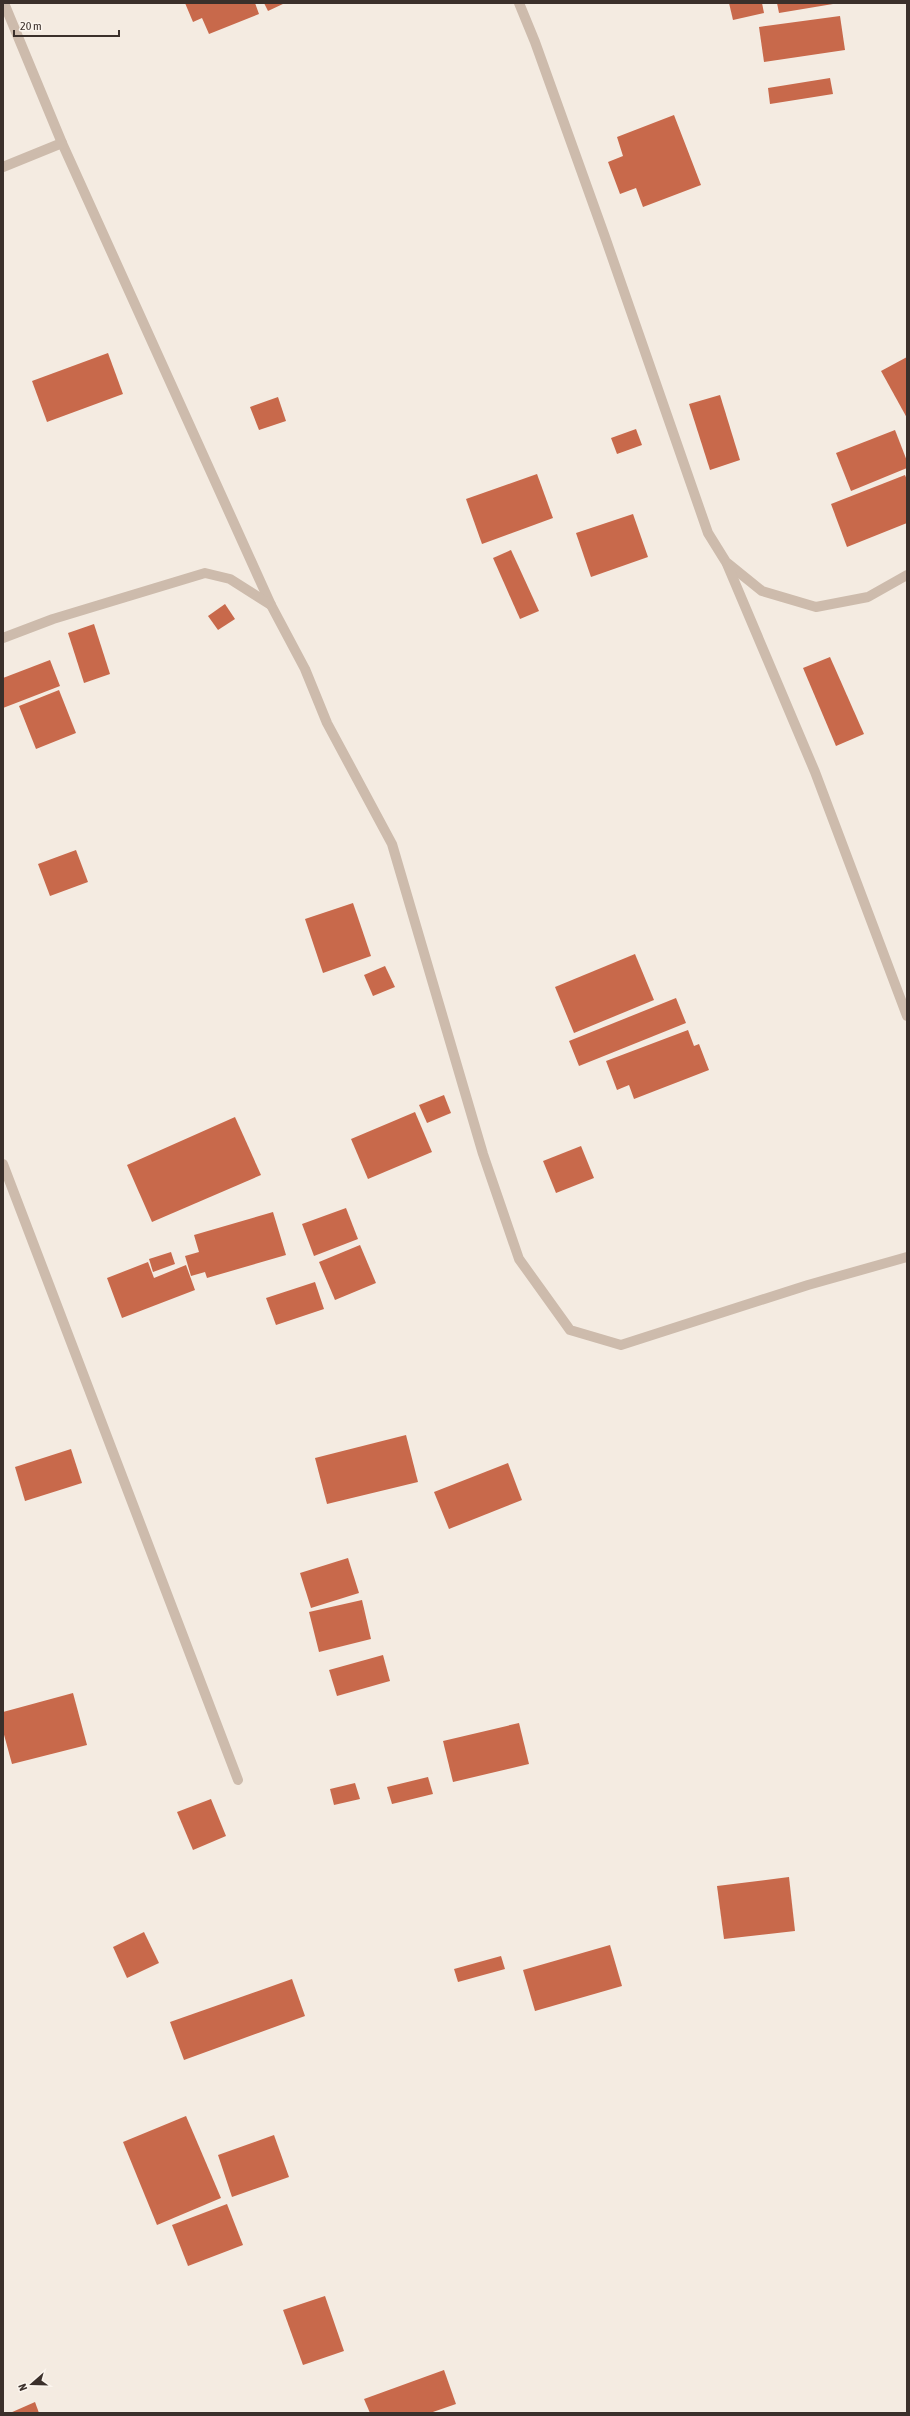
<svg xmlns="http://www.w3.org/2000/svg" width="910" height="2416" font-family="'Asap Condensed',sans-serif">
<style>
.building{fill:#c8694b}
.lines{fill:none;stroke-linecap:round;stroke-linejoin:round}
.minor{stroke:#cdbbac;stroke-width:10}
</style>
<rect width="100%" height="100%" fill="#f4ebe1"/>
<g class="building">
<polygon points="185,3 255,3 259,14 209,34 202,18 193,22"/>
<polygon points="264,3 285,3 268,11"/>
<polygon points="729,3 762,3 764,13 733,20"/>
<polygon points="777,3 833,3 833,4 779,13"/>
<polygon points="840,16 845,50 764,62 759,27"/>
<polygon points="830,78 833,94 770,104 768,88"/>
<polygon points="674,115 701,185 643,207 636,188 620,194 608,162 623,156 617,137"/>
<polygon points="108,353 123,394 47,422 32,381"/>
<polygon points="907,357 907,418 881,371"/>
<polygon points="720,395 740,460 710,470 689,404"/>
<polygon points="278,397 286,421 259,430 250,407"/>
<polygon points="636,429 642,445 617,454 611,438"/>
<polygon points="895,430 907,461 907,468 851,491 836,453"/>
<polygon points="537,474 553,518 482,544 466,499"/>
<polygon points="905,475 907,480 907,523 847,547 831,504"/>
<polygon points="633,514 648,557 591,577 576,533"/>
<polygon points="511,550 539,611 520,619 493,558"/>
<polygon points="225,604 235,619 218,630 208,616"/>
<polygon points="94,624 110,674 84,683 68,633"/>
<polygon points="830,657 864,734 836,746 803,668"/>
<polygon points="50,660 60,686 3,708 3,678"/>
<polygon points="59,690 76,733 36,749 19,706"/>
<polygon points="76,850 88,882 50,896 38,864"/>
<polygon points="353,903 371,956 323,973 305,919"/>
<polygon points="635,954 654,1000 574,1033 555,987"/>
<polygon points="385,966 395,987 373,996 364,975"/>
<polygon points="676,998 686,1023 579,1066 569,1041"/>
<polygon points="688,1030 694,1046 699,1044 709,1070 634,1099 629,1085 617,1090 606,1061"/>
<polygon points="444,1095 451,1113 427,1123 419,1105"/>
<polygon points="415,1112 432,1152 368,1179 351,1139"/>
<polygon points="235,1117 261,1175 152,1222 127,1165"/>
<polygon points="581,1146 594,1178 556,1193 543,1161"/>
<polygon points="346,1208 358,1239 314,1256 302,1224"/>
<polygon points="273,1212 286,1255 207,1278 205,1272 191,1276 185,1256 199,1252 194,1235"/>
<polygon points="360,1245 376,1283 335,1300 319,1262"/>
<polygon points="171,1252 175,1264 153,1272 149,1259"/>
<polygon points="148,1262 154,1278 186,1265 195,1290 122,1318 107,1278"/>
<polygon points="315,1282 324,1309 276,1325 266,1298"/>
<polygon points="406,1435 418,1482 327,1504 315,1458"/>
<polygon points="71,1449 82,1483 25,1501 15,1467"/>
<polygon points="508,1463 522,1500 449,1529 434,1492"/>
<polygon points="348,1558 359,1593 311,1608 300,1573"/>
<polygon points="362,1600 371,1639 319,1652 309,1612"/>
<polygon points="383,1655 390,1681 337,1696 329,1670"/>
<polygon points="73,1693 87,1745 12,1764 3,1731 3,1712"/>
<polygon points="519,1723 529,1764 453,1782 443,1741"/>
<polygon points="428,1777 433,1794 392,1804 387,1787"/>
<polygon points="355,1783 360,1799 334,1805 330,1789"/>
<polygon points="211,1799 226,1836 193,1850 177,1812"/>
<polygon points="789,1877 795,1931 724,1939 717,1886"/>
<polygon points="144,1932 159,1963 127,1978 113,1947"/>
<polygon points="610,1945 622,1986 535,2011 523,1970"/>
<polygon points="501,1956 505,1969 458,1982 454,1969"/>
<polygon points="292,1979 305,2016 184,2060 170,2022"/>
<polygon points="186,2116 221,2198 157,2225 123,2142"/>
<polygon points="274,2135 289,2177 232,2197 218,2155"/>
<polygon points="227,2204 243,2245 188,2266 172,2225"/>
<polygon points="325,2296 344,2351 303,2365 283,2310"/>
<polygon points="444,2370 456,2404 430,2413 370,2413 364,2399"/>
<polygon points="35,2402 39,2413 10,2413"/>
</g>
<g class="lines">
<g class="minor">
<polyline points="519,3 535,42 605,237 708,533 726,562 762,591 816,607 868,597 907,575"/>
<polyline points="62,143 271,605 305,669 327,723 392,844 483,1154 519,1259 570,1330 621,1345 808,1285 907,1257"/>
<polyline points="3,167 62,143 4,3"/>
<polyline points="727,564 815,772 907,1016"/>
<polyline points="3,638 53,619 205,573 230,579 271,605"/>
<polyline points="3,1164 238,1780"/>
</g>
</g>
<rect width="910" height="2416" fill="none" stroke="#3b302b" stroke-width="8"/>
<g transform="translate(32 2384) rotate(250)" stroke="#fbf5ee" stroke-width="3" paint-order="stroke">
<path d="M0-3L7 15L0 10L-7 15Z" fill="#3b302b"/>
<text y="-6" font-size="11" font-weight="bold" text-anchor="middle" fill="#3b302b">N</text>
</g>
<path d="M14 30v6h105v-6" fill="none" stroke="#3b302b" stroke-width="2"/>
<text x="20" y="30" font-size="12" fill="#3b302b" stroke="#fbf5ee" stroke-width="3" paint-order="stroke">20 m</text>
</svg>
